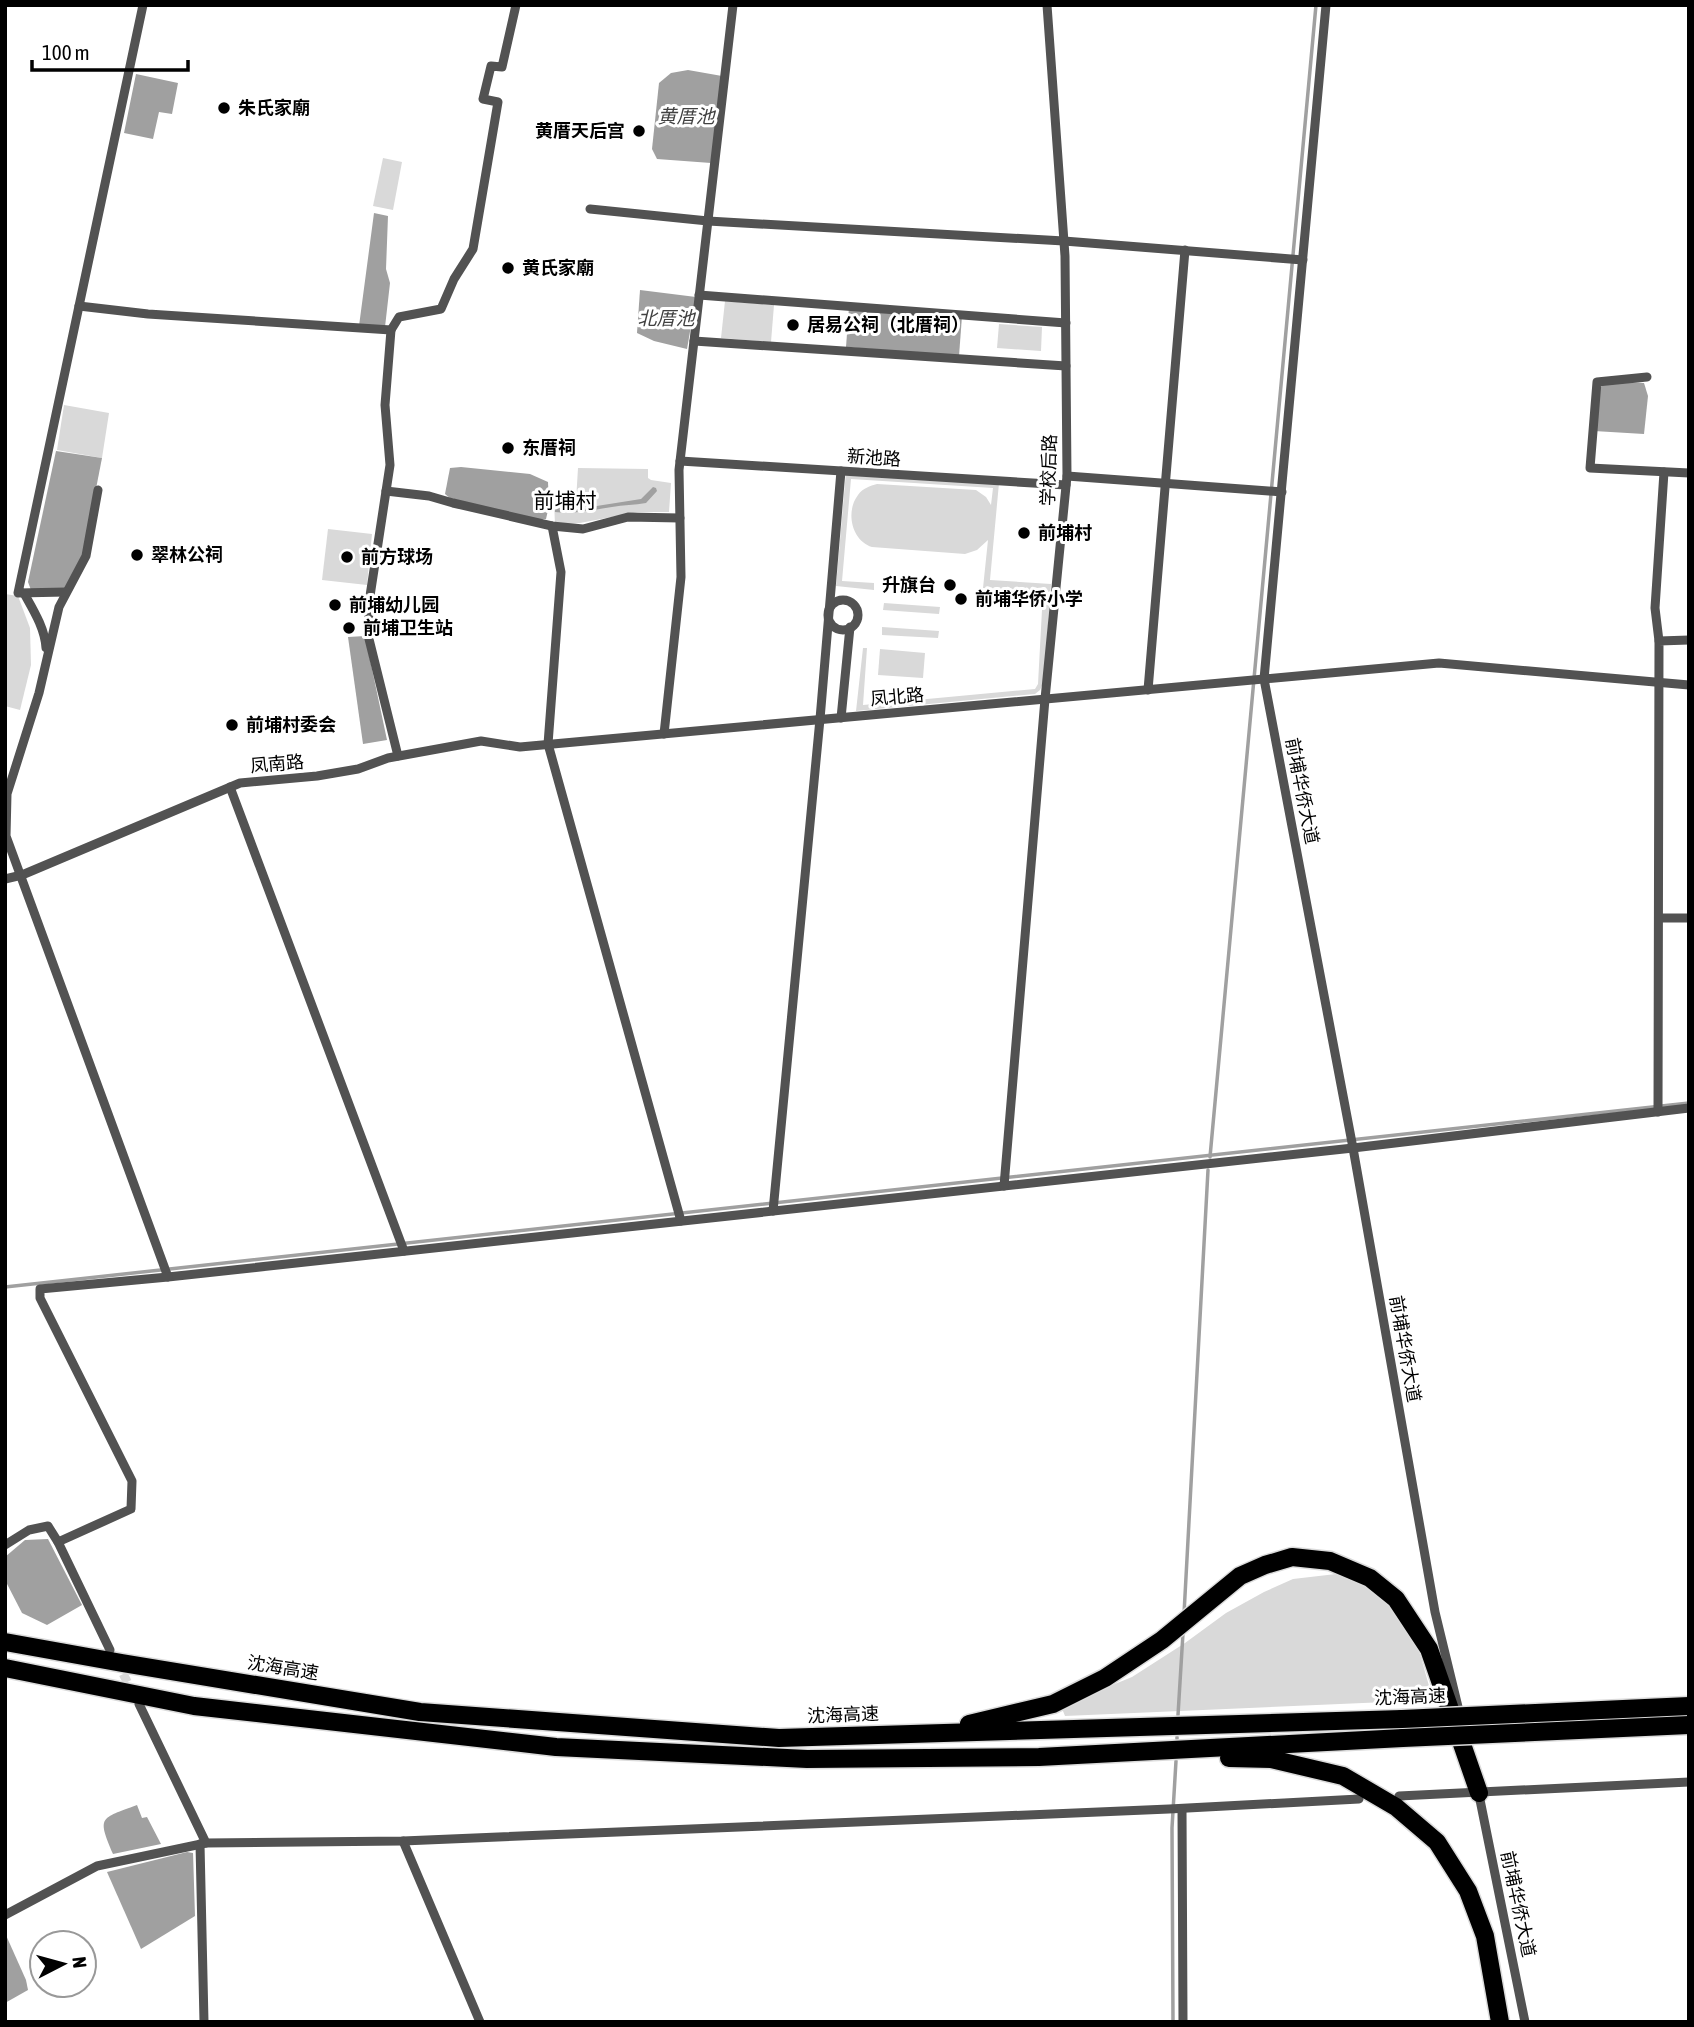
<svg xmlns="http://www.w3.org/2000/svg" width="1694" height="2027" font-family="'Asap Condensed','Noto Sans SC',sans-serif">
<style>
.green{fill:#d9d9d9}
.water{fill:#a0a0a0}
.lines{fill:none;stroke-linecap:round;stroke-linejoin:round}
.stream{stroke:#a0a0a0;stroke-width:3.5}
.minor-tunnel{stroke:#d9d9d9;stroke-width:9;stroke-dasharray:9 4.5;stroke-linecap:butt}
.motorway-casing{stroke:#dbdbdb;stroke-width:21}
.minor{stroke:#525252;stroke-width:9}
.motorway{stroke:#000;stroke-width:18}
.motorway-bridge-casing{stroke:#dbdbdb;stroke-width:21;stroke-linecap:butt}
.motorway-bridge{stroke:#000;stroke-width:18}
.poi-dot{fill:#000;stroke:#fff;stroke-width:2.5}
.labels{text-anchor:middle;stroke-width:6;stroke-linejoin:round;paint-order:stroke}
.poi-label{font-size:18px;font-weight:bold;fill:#000;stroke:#fff;text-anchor:start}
.street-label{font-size:18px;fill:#000;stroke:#fff}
.water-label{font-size:19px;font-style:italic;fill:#414141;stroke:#fff}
.quarter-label{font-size:21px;fill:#000;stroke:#fff}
</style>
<rect width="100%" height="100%" fill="#fff"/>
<g class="green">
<polygon points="383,158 402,162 393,210 373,206"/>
<polygon points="725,301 774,305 771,342 721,338"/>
<polygon points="999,324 1042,327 1041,351 997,348"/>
<polygon points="64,405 109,413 102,458 57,450"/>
<polygon points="578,468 648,469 648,478 651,480 671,483 669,512 638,512 580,523 555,525 554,500 576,501"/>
<path d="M846 472 999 483 990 580 1051 584 1044 681 1040 690 1035 694 856 711 863 648H867L863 705 1035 689 1038 684 1043 591 983 588 988 540 977 550 965 554 872 547C852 541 845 512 858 495 863 488 870 486 877 484L976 490 986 497 991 505 993 488 851 479 842 581 874 583V590L836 586Z"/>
<polygon points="328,529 372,534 367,585 322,580"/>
<polygon points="5,594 18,596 30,628 31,665 20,710 5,706"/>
<polygon points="884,603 940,607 939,614 883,610"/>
<polygon points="882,627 939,631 938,638 882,635"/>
<polygon points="880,649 925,653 923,678 878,675"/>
<polygon points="1336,1574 1364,1581 1403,1620 1420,1654 1433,1700 1065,1716 1061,1706 1132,1677 1185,1643 1226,1613 1264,1592 1293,1579"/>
</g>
<g class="water">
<polygon points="688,70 722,76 711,163 657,159 652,149 659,83 671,73"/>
<polygon points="136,74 178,83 172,114 159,112 153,139 124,133"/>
<polygon points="374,213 388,216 386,269 390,283 385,327 359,326"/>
<polygon points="640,290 696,297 687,349 654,341 637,333"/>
<polygon points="849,307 962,316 959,356 846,347"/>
<polygon points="1625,382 1644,383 1648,396 1644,434 1594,431 1599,391 1602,385"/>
<polygon points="56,451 102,458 83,555 65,588 31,590 28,582"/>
<polygon points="461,467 530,474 548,482 549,506 546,519 538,519 451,499 445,494 450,468"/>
<path d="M653 487 656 488 657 491 646 503C635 505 623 505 612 507 592 510 575 514 555 512L554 500 577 502 584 508 641 499Z"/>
<polygon points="365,636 387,740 363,744 348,637"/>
<polygon points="48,1539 82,1605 47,1625 22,1613 5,1580 5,1557 25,1540"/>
<path d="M137 1805 142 1818 147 1817 161 1844 113 1854C97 1816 100 1819 137 1805Z"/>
<polygon points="187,1852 193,1853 195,1916 141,1949 107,1872"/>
<polygon points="5,1933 26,1980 28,1990 5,2003"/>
</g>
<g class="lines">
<g class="stream">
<polyline points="1210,1157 1316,5"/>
<polyline points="5,1287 1689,1103"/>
<polyline points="1184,1614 1208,1170"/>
<polyline points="1178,1715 1183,1633"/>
<polyline points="1177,1739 1177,1737"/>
<polyline points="1173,2022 1172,1828 1176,1761"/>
</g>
<polyline class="minor-tunnel" points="117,1662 133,1693"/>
<g class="motorway-casing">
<g id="motorway">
<polyline points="5,1642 122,1663 420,1712 779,1738 1402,1719"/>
<polyline points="5,1668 194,1706 556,1747 807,1759 1039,1757 1403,1738"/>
<polyline points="969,1724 1053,1704 1105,1678 1162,1640 1240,1576 1265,1565 1292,1557 1330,1561 1370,1578 1396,1599 1429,1649 1479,1793"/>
<polyline points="1229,1758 1271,1759 1343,1776 1396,1807 1437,1842 1468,1891 1485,1936 1500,2022"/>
</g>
</g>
<g class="minor">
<polyline points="1326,5 1264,679 1353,1148 1435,1612 1460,1715"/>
<polyline points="590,209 708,221 1064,241 1303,260"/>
<polyline points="699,295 1066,323"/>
<polyline points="79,306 148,314 391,330 385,405 390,465 370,596 368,635 398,756"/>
<polyline points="391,330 399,317 441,309 454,279 473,249 498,102 483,99 491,66 502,67 516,5"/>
<polyline points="694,341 1066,366"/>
<polyline points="1647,377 1597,382 1590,468 1689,473"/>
<polyline points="680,461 1066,485"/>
<polyline points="1067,476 1282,492"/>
<polyline points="98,490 86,556 59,607 39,693 7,794 6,836 168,1277 1353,1148 1689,1108"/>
<polyline points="386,491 429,496 453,503 552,526 583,529 628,517 680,518"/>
<polyline points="552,526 561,572 548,744 681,1221"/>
<polyline points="66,592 18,593 143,5"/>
<path d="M25 595C34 611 45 629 46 648"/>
<circle cx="843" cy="615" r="15"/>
<polyline points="1659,641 1655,608 1664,472"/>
<polyline points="1148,690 1185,250"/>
<polyline points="841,718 850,627"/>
<polyline points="664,734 681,577 679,470 733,5"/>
<polyline points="230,787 404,1251"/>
<polyline points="5,879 22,875 240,783 317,776 358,769 388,758 481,741 520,747 1439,663 1689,685"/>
<polyline points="1659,918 1689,918"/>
<polyline points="1658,1112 1659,641 1689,640"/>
<polyline points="1004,1186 1045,699 1067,476 1065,256 1047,5"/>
<polyline points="773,1211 820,719 841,471"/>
<polyline points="58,1542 131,1509 132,1481 40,1298 40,1289 168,1277"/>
<polyline points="5,1545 29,1530 48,1526 58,1542 110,1650"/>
<polyline points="139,1704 206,1843 403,1841 1169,1809 1359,1799"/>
<polyline points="1478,1790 1525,2022"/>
<polyline points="1399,1796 1689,1782"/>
<polyline points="1182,1809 1183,2022"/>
<polyline points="403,1841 480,2022"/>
<polyline points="200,1844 204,2022"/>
<polyline points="5,1915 97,1866 206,1843"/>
</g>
<use href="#motorway" class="motorway"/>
<g class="motorway-bridge-casing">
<g id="motorway-bridge">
<polyline points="1402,1719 1689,1706"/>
<polyline points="1403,1738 1689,1725"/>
</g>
</g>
<use href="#motorway-bridge" class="motorway-bridge"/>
</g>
<g class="poi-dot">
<circle cx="224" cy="108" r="7"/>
<circle cx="639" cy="131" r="7"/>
<circle cx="508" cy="268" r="7"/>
<circle cx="793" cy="325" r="7"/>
<circle cx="508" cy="448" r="7"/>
<circle cx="1024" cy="533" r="7"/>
<circle cx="137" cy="555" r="7"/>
<circle cx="347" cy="557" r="7"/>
<circle cx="950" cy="585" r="7"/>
<circle cx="961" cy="599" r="7"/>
<circle cx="335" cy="605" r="7"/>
<circle cx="349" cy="628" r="7"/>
<circle cx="232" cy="725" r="7"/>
</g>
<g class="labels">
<g class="poi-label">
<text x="238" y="114">朱氏家廟</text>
<text x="625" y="137" text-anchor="end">黄厝天后宫</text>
<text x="522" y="274">黄氏家廟</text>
<text x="807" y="331">居易公祠（北厝祠）</text>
<text x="522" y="454">东厝祠</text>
<text x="1038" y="539">前埔村</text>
<text x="151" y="561">翠林公祠</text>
<text x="361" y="563">前方球场</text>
<text x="936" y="591" text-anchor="end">升旗台</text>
<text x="975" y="605">前埔华侨小学</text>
<text x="349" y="611">前埔幼儿园</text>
<text x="363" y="634">前埔卫生站</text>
<text x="246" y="731">前埔村委会</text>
</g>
<g class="street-label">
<text transform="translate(874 458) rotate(4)" y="6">新池路</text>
<text transform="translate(1049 470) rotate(-88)" y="6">学校后路</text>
<text transform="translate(897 697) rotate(-5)" y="6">凤北路</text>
<text transform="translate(277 764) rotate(-5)" y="6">凤南路</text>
<text transform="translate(1302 791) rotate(79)" y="6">前埔华侨大道</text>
<text transform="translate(1405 1349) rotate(80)" y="6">前埔华侨大道</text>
<text transform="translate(283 1668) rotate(9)" y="6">沈海高速</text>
<text transform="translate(1410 1697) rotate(-2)" y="6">沈海高速</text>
<text transform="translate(843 1715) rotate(-2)" y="6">沈海高速</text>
<text transform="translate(1518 1904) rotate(78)" y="6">前埔华侨大道</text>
</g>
<g class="water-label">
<text x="686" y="123">黄厝池</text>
<text x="666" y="325">北厝池</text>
</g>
<g class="quarter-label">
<text x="565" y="508">前埔村</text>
</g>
</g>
<rect width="1694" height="2027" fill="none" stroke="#000000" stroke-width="14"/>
<g transform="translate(63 1964) rotate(84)"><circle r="33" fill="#ffffff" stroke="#999999" stroke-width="2"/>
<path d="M0-5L12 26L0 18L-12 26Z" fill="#000000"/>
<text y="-10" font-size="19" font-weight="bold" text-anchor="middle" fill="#000000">N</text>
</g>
<path d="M32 60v10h156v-10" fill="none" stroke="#000000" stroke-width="3.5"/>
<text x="42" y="60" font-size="21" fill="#000000" stroke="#ffffff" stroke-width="5" paint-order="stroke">100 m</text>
</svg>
